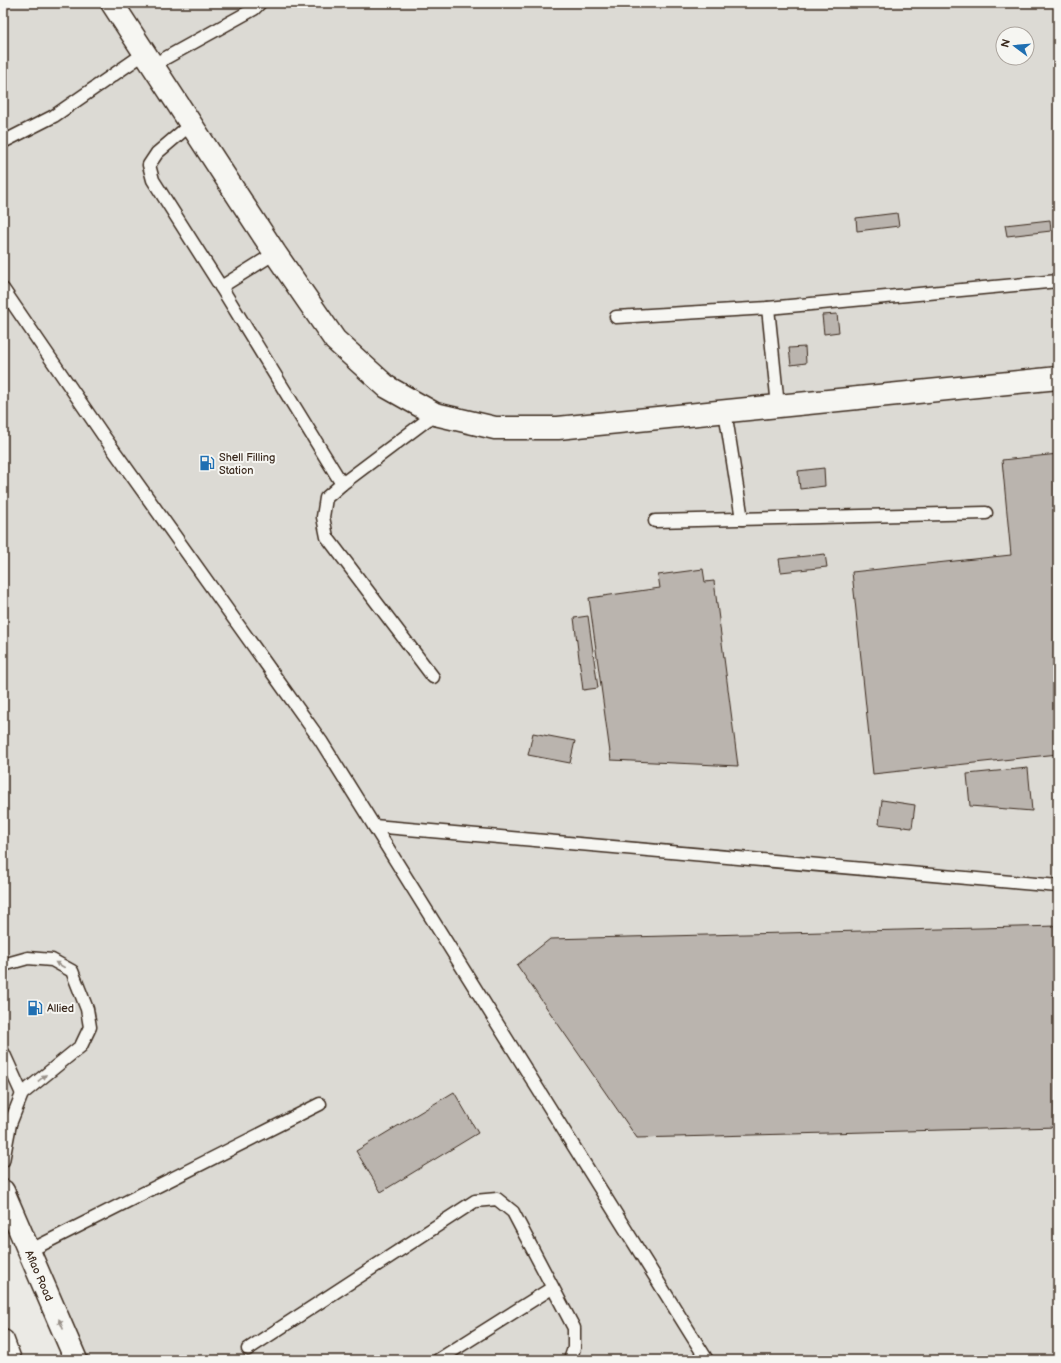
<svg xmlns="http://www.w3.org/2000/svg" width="1061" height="1363" font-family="'Balsamiq Sans',sans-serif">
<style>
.built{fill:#dcdad4;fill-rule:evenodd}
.building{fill:#bab4ae;stroke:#3b2a1e}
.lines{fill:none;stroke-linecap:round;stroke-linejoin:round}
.service-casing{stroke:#3b2a1e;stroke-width:15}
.tertiary-casing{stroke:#3b2a1e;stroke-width:25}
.trunk-casing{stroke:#3b2a1e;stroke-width:25}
.service{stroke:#f6f6f2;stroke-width:12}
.tertiary{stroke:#f6f6f2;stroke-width:22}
.trunk{stroke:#f6f6f2;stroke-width:22}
.oneway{fill:#989088}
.labels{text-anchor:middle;stroke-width:4;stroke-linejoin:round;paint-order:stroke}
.poi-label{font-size:11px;fill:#3b2a1e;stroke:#f6f6f2;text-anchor:start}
.street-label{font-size:11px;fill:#3b2a1e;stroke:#f6f6f2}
</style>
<rect width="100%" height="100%" fill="#ebeae5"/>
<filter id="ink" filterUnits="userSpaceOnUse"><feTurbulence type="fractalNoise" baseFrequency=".025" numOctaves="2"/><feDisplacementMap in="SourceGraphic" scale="8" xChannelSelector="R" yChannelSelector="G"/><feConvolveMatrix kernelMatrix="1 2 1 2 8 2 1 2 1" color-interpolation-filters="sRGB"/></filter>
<g filter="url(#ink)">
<path class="built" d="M3 3H1058V1360H88L35 1239 3 1173ZM1003 34H1027V58H1003Z"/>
<g class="building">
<polygon points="897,213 899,226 857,231 856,218"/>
<polygon points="1050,220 1051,231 1007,236 1005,225"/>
<polygon points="837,314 839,332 824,334 822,315"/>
<polygon points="805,347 806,363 791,365 789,348"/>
<polygon points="1058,454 1058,754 873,774 852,572 1011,555 1002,460"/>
<polygon points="824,468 825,486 800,489 798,471"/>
<polygon points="825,554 827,567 781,572 779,559"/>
<polygon points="703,569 705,582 714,581 738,766 611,760 589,598 660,588 658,575"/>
<polygon points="588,616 598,688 583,690 574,618"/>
<polygon points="533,733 575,741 570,763 528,755"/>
<polygon points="1028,768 1032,811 970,806 967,774"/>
<polygon points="882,800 915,805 912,828 879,824"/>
<polygon points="1058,926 1058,1127 637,1138 517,965 550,939"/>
<polygon points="454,1092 478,1133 381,1192 356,1151"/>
</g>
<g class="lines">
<g class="service-casing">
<g id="service">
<polyline points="153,65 254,9 260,3"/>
<polyline points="191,124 157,153 149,165 153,180 221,287 342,484"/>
<polyline points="3,142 54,116 145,53"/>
<polyline points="221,287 275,253"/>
<polyline points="3,289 105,438 321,741 707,1360"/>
<polyline points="768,308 1058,281"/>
<polyline points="616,317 768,308 778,406"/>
<polyline points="725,411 742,519"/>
<polyline points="655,521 986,513"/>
<polyline points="433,677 327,537 323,517 326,498 342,484 435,414"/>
<polyline points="374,826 1058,886"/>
<polyline points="3,965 28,958 52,960 72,971 87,1009 90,1027 81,1046 22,1094 10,1124 3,1161"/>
<polyline points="3,1052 22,1094"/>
<polyline points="29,1251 320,1104"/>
<polyline points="248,1349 475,1201 497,1199 513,1212 574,1328 574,1348 570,1360"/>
<polyline points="438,1360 552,1288"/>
</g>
</g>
<g class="tertiary-casing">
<g id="tertiary">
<polyline points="112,3 275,253 335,340 387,387 435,414 495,428 558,428 1058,378"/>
<path id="s1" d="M3 1191 76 1360"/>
</g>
</g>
<g class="trunk-casing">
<polyline id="trunk" points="3,1341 10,1360"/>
</g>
<use href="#service" class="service"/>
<use href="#tertiary" class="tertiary"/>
<use href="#trunk" class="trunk"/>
</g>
<defs><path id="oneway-solid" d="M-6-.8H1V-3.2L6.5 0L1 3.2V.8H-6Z"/></defs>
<g class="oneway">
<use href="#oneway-solid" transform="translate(60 965) rotate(-150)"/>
<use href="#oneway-solid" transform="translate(42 1078) rotate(-39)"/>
<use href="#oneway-solid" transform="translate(61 1324) rotate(-113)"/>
</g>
</g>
<defs>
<g id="fuel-bare" transform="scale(1.2)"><path d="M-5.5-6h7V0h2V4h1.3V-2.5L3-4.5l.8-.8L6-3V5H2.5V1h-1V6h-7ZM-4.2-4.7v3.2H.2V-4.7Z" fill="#1f6fb2" stroke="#f6f6f2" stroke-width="2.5" paint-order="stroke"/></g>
</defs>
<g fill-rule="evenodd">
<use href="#fuel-bare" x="207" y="463"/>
<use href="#fuel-bare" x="35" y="1008"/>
</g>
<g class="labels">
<g class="poi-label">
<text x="219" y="461">Shell Filling<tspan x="219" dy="13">Station</tspan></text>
<text x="47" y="1012">Allied</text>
</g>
<g class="street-label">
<text dy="4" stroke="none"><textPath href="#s1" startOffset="92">Aflao Road</textPath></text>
</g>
</g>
<rect width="1061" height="1363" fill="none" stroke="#f6f6f2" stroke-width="16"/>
<rect x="8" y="8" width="1045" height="1347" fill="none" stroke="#3b2a1e" stroke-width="1.5" filter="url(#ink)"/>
<g transform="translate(1015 46) rotate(286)"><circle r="19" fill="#f6f6f2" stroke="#aba49d"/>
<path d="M0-3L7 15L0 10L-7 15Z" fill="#1f6fb2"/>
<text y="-6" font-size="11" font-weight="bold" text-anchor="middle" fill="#3b2a1e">N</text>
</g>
</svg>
